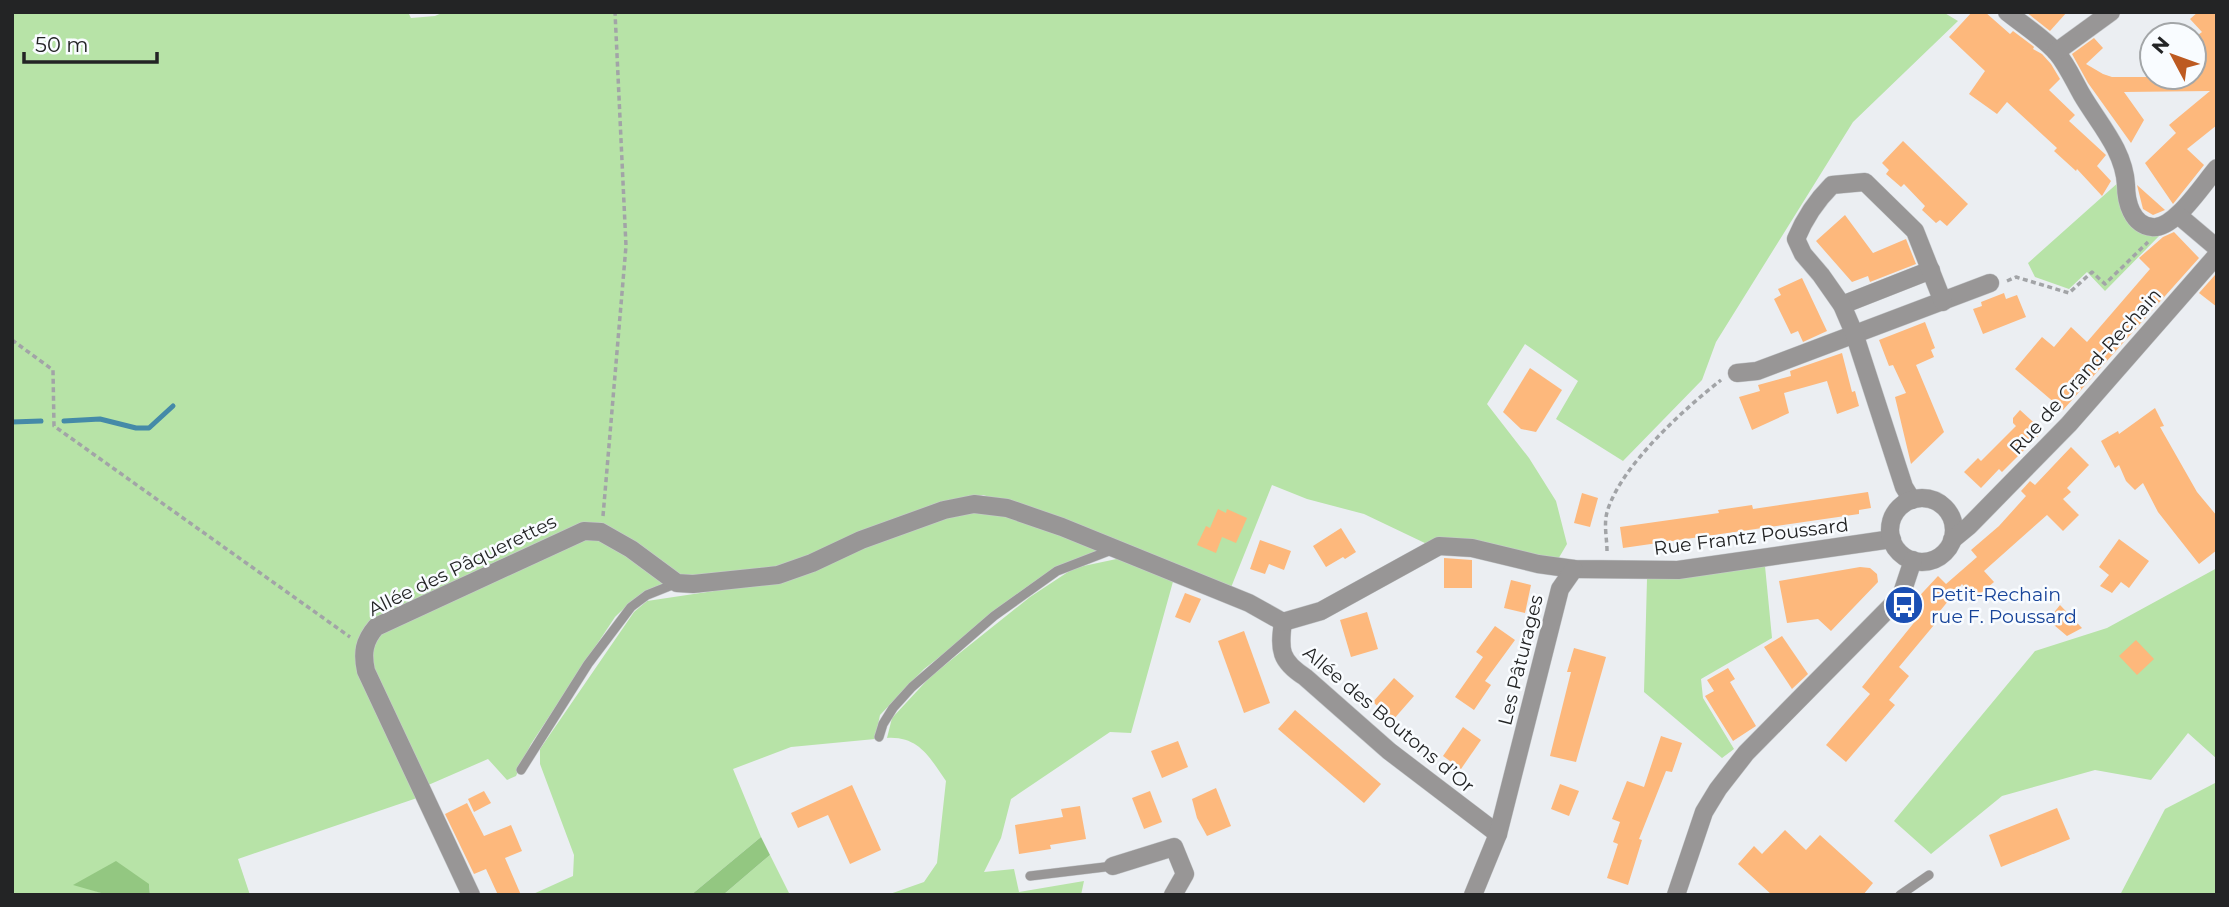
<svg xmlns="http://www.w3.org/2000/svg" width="2229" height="907" font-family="Montserrat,sans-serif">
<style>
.green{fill:#b7e3a7}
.forest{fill:#93c781}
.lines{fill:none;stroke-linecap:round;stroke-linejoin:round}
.stream{stroke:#458aa8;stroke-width:5}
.building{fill:#fdb87c}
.service-casing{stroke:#c7cacd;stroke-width:10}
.minor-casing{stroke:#c7cacd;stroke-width:19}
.tertiary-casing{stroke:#c7cacd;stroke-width:19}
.path{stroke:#a2a4a7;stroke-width:3.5;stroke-dasharray:5 3.5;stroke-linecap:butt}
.service{stroke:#989696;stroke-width:9}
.minor{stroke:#989696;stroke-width:18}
.tertiary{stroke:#989696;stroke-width:18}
.labels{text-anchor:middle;stroke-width:5;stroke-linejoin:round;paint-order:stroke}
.street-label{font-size:19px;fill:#232425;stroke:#f9fcff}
.transit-label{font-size:19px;fill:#164399;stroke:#f9fcff;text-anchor:start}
</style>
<rect width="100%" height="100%" fill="#ebeef2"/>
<g class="green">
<polygon points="12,12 408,12 411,18 435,16 444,12 1943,12 1958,21 1853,122 1716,342 1702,380 1623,461 1556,419 1578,381 1525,344 1487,404 1529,458 1556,501 1567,544 1557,561 1429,545 1364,514 1307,499 1272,485 1230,590 1046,514 983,495 936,504 780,571 680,578 599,526 362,634 420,797 238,859 250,895 150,895 149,884 74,884 108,895 12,895"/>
<polygon points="2120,181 2121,206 2162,233 2105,291 2087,272 2069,289 2035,277 2028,263"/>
<polygon points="998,510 1107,549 1058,566 924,669 880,715 875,739 791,747 733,769 761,837 691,895 531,895 573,876 574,855 540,764 540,749 634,612 647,601 781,581 947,514"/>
<path d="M597 535 667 583C646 591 631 601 615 617L531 744 516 776 507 780 488 759 426 786 374 668 370 653 382 631Z"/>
<path d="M1126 557 1174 578 1131 733 1110 732 1011 799 1001 838 984 872 1014 869 1019 892 1084 881 1081 895H887L924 882 937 863 946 781C930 758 919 736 887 738L892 718 931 676 1030 597 1074 568Z"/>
<polygon points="1765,566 1772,638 1701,679 1703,698 1734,749 1722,758 1644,692 1647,579 1687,573"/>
<polygon points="2217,568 2217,759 2188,733 2151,780 2095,770 2002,796 1931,854 1894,821 2035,651 2107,628"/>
<polygon points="2217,782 2217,895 2120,895 2165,809"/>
<polygon points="770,855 790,895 723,895"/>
</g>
<g class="forest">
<polygon points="761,837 770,855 723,895 691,895"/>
<polygon points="116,861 149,884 150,895 108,895 73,885"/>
</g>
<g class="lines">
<g class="stream">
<polyline points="64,421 100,419 136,428 149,428 173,406"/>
<polyline points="12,422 41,421"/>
</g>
</g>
<g class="building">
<polygon points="1972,12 1985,12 2010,34 2013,31 2033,46 2034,47 2033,49 2042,54 2051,64 2060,79 2049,90 2075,115 2069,121 2106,155 2097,166 2111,181 2102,196 2077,169 2076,171 2054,151 2057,148 2007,102 1997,114 1969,94 1985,71 1949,37"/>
<polygon points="2026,12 2067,12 2050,31"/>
<polygon points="2198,12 2217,12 2217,125 2187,149 2204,165 2173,204 2145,163 2176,133 2169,125 2210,91 2124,92 2144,120 2131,143 2088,83 2072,54 2094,38 2103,48 2086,64 2103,74 2112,77 2194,77 2194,38 2202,32 2190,19"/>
<polygon points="1903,141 1968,204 1947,226 1940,220 1936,223 1922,210 1925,206 1904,184 1901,187 1886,174 1889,170 1882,163"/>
<polygon points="2137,185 2165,210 2153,215 2143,209"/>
<polygon points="1845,215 1873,253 1906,239 1916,264 1870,282 1868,276 1852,282 1816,241"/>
<polygon points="2174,232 2199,258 2063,410 2015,369 2042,337 2054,347 2071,327 2087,342 2150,269 2139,258 2163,237"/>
<polygon points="2215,275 2217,277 2217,307 2199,293"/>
<polygon points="1802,278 1827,331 1803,342 1798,331 1791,334 1774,299 1781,295 1778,289"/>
<polygon points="2004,293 2006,299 2017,295 2026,317 1983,334 1973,309 1982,306 1981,302"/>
<polygon points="1925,322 1935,348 1931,350 1934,357 1916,365 1944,432 1911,464 1895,397 1906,393 1893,365 1889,366 1879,340"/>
<polygon points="1842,353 1852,392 1855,391 1859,406 1837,414 1827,381 1784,393 1789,413 1752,430 1739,397 1760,391 1758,385 1791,376 1790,371"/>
<polygon points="1530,368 1562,390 1536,432 1521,429 1503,412"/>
<polygon points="2155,408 2164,426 2160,427 2197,492 2217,516 2217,550 2199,564 2158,512 2143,483 2135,490 2126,481 2119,465 2115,468 2101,441 2118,431 2119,434"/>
<polygon points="2020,410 2043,431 2002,472 1999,469 1981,488 1964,472 1978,458 1981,461 2016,426 2013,423 2013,418"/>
<polygon points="2071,447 2089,465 2067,488 2071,492 2063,499 2079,515 2063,531 2047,515 1984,571 1994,582 1974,599 1962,584 1931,622 1934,625 1899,667 1909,676 1889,700 1895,705 1846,762 1826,745 1870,694 1862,687 1921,614 1911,605 1938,576 1946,584 1977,557 1971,550 1999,526 2026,496 2021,491 2030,481 2035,485"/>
<polygon points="1868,492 1871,508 1859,510 1859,514 1623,548 1620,527 1719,513 1718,510 1752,505 1753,509"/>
<polygon points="1582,493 1598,498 1590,527 1574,523"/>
<polygon points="1218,509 1226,513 1227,509 1247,518 1236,543 1222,537 1216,553 1197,545 1206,526 1210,528"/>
<polygon points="1341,528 1356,552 1345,559 1343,557 1326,567 1313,546"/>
<polygon points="2119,539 2149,561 2129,588 2121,582 2112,593 2100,586 2109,575 2099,567"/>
<polygon points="1260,540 1291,551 1284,570 1269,564 1265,574 1250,569"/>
<polygon points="1444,558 1472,560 1472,588 1444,588"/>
<polygon points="1860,567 1870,568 1877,574 1878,582 1831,631 1818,619 1787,623 1779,581"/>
<polygon points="1511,580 1531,585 1525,613 1504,608"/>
<polygon points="1185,593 1201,599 1190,623 1175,617"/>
<polygon points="2060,605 2082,628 2067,636 2048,620"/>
<polygon points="1367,612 1378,649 1351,657 1340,620"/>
<polygon points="1495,626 1515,640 1485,681 1491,685 1474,710 1455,697 1483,657 1476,652"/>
<polygon points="1244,631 1270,703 1244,713 1218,641"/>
<polygon points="1782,636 1808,674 1792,689 1764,647"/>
<polygon points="2136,640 2154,659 2137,675 2119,656"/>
<polygon points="1574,648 1606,657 1576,762 1550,756 1571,672 1567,672"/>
<polygon points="1728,668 1735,679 1730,682 1756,726 1733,741 1705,696 1714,691 1707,680"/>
<polygon points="1394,678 1414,696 1393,720 1373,702"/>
<polygon points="1295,710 1381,784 1364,803 1278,729"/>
<polygon points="1463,727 1481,740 1461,769 1443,756"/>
<polygon points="1661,736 1682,743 1672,772 1666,771 1639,839 1642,840 1628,885 1607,878 1618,844 1613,842 1620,822 1612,819 1627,781 1644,787"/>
<polygon points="1178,741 1188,767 1162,778 1151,751"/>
<polygon points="1560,784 1579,791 1569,816 1551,809"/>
<polygon points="852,785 881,850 850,864 828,815 798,828 791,813"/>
<polygon points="1216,788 1231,826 1207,836 1197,818 1192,799"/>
<polygon points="484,791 491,803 474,812 468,799"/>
<polygon points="1150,791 1162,822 1144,829 1132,798"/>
<polygon points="467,803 484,836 511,825 522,851 505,858 521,895 498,895 486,869 474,874 445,814"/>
<polygon points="1080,806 1086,839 1050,845 1051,849 1019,854 1015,825 1063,817 1061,809"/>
<polygon points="2057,808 2070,839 2001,867 1989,835"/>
<polygon points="1785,830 1806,850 1820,835 1873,883 1863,895 1772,895 1738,864 1754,846 1762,854"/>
</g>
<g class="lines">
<g class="service-casing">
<g id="service">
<polyline points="879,737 883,724 893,708 912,687 994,616 1057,571 1114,549"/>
<polyline points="521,770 588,664 631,607 647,595 677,583"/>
<polyline points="1030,876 1113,866"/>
<polyline points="1900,895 1929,875"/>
</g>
</g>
<g class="minor-casing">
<g id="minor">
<path d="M2007 12C2023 25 2044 38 2057 53 2067 65 2074 81 2082 95 2099 124 2124 150 2126 185 2126 202 2132 225 2152 227 2174 230 2203 184 2217 168"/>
<polyline points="2056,52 2111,12"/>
<polyline points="2178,215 2217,248"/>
<polyline points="1842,305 1931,270"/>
<polyline points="1737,373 1757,371 1990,283"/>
<path d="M1912 500 1904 487 1854 333 1842 305 1821 275 1803 254 1796 239C1805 217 1816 201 1832 185L1865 182 1915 231 1943 302"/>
<path d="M1283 622C1279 650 1280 661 1305 677L1389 751 1498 834"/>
<polyline points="1113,866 1174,847 1185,874 1173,895"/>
<path d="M471 895 366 671C362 653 364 641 376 627L584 531 601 532 631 549 677 583 693 584 778 575 812 563 861 540 944 510 974 504 1007 508 1062 527 1249 603 1283 622 1321 611 1439 546 1472 548 1538 564 1574 569 1678 570 1892 539"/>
<polyline points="1473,895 1498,834 1560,589 1574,569"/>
</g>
</g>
<g class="tertiary-casing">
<g id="tertiary">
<circle cx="1922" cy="530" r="32"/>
<polyline points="1952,540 1969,526 2069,424 2217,255"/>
<polyline points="1676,895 1704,812 1718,789 1746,753 1901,596 1913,560"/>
</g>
</g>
<g class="path">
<polyline points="2007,281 2016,277 2069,293 2092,272 2105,284 2148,242"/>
<polyline points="12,340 53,370 54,426 350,637"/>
<polyline points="603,516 626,246 615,12"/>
<path d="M1607 551C1607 537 1603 523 1608 509 1623 464 1684 409 1721 380"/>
</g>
<use href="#service" class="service"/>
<use href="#minor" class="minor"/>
<use href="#tertiary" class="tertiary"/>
</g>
<defs>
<g id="bus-disc" transform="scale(2.0125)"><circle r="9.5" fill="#1a4fb4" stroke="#f9fcff"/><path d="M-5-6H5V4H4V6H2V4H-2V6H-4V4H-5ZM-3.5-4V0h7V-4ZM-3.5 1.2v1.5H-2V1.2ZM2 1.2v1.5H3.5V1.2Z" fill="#fff"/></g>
</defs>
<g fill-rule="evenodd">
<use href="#bus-disc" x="1904" y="605"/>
</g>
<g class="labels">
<g class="street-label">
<text transform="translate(2085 371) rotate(-48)" y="7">Rue de Grand-Rechain</text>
<text transform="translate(1751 536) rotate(-7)" y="7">Rue Frantz Poussard</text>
<text transform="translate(462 565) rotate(-26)" y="7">Allée des Pâquerettes</text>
<text transform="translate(1520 660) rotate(-76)" y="7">Les Pâturages</text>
<text transform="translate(1389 719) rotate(40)" y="7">Allée des Boutons d’Or</text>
</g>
<g class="transit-label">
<text x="1931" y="601">Petit-Rechain<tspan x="1931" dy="22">rue F. Poussard</tspan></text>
</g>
</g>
<rect width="2229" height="907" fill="none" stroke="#232425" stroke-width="28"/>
<g transform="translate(2173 56) rotate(311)"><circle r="33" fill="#f9fcff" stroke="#a3a6a8" stroke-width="2"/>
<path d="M0-5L12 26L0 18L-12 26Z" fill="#bd5a21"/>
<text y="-10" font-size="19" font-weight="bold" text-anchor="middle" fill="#232425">N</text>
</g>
<path d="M24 52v10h133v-10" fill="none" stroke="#232425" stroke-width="3.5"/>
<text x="35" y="52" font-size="21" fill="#232425" stroke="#f9fcff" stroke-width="5" paint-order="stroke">50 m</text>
</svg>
